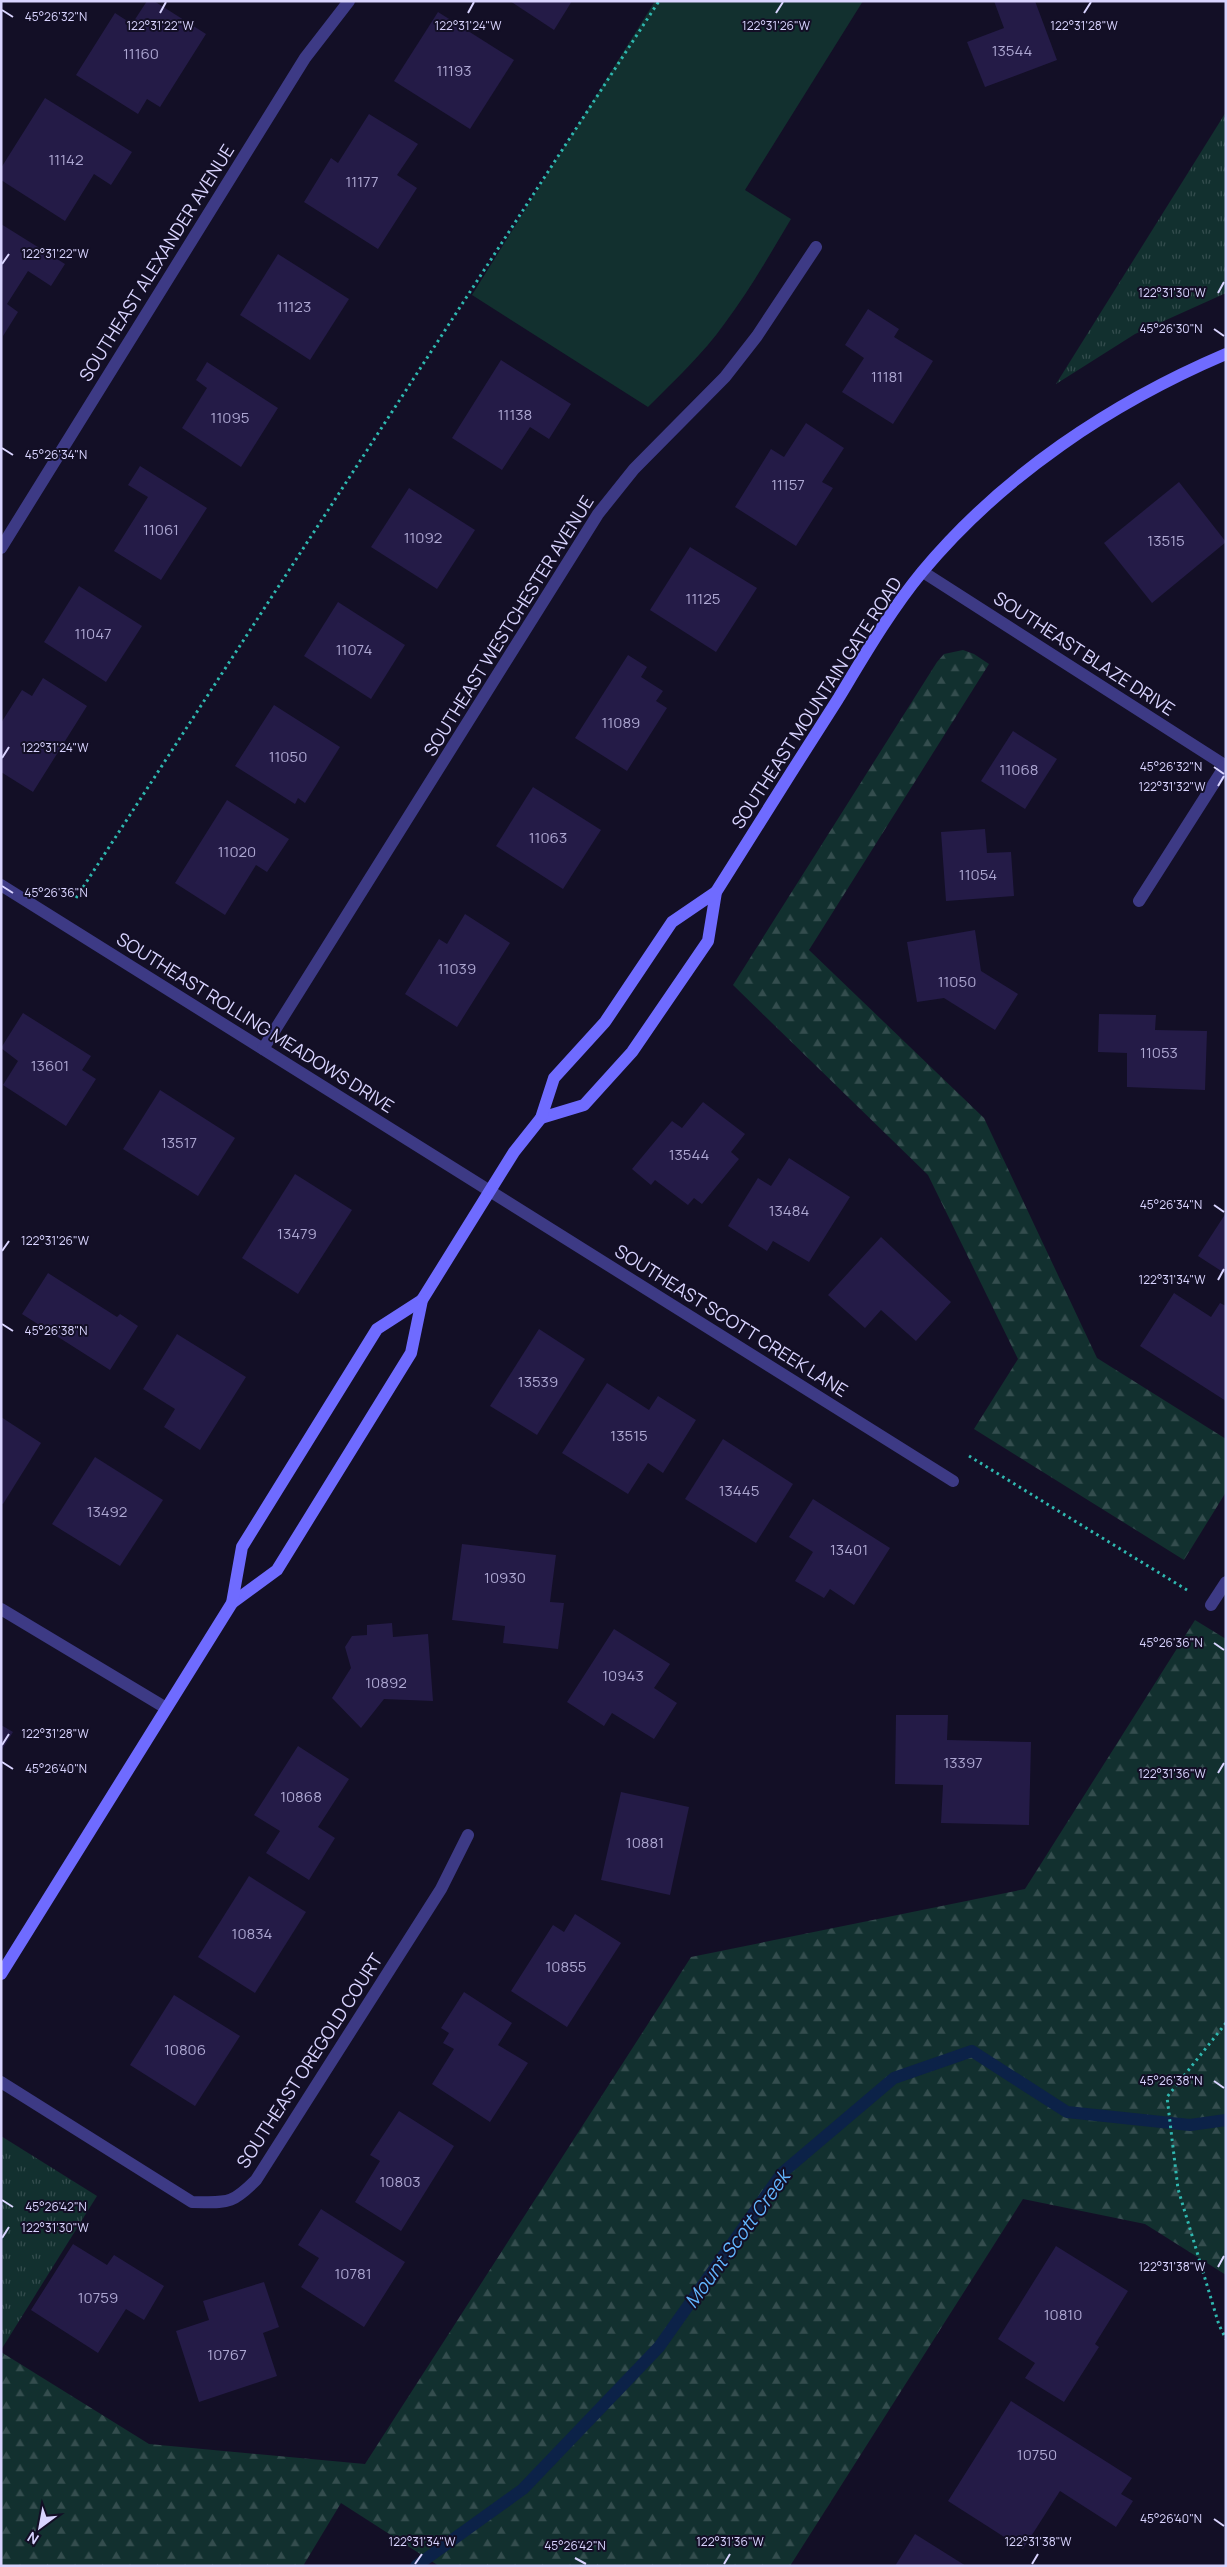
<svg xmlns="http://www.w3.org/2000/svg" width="1227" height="2567" font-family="Manrope,sans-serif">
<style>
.grass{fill:url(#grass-tufts)}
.forest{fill:url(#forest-firs)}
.park{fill:#12302f}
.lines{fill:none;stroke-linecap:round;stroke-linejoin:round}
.stream{stroke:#0c2248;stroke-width:12}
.building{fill:#241b47}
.path{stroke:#2fb8b0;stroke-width:3;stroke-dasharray:2.5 4;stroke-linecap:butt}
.street{stroke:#3d3a85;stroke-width:12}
.secondary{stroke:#6f6bff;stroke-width:12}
.ticks{fill:none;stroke:#d9d4ff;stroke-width:2}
.labels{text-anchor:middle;stroke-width:4;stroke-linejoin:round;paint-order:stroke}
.number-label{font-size:15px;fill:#aca6d1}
.street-label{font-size:18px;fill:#d9d4ff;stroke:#130f26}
.water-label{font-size:19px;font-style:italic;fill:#62b6ff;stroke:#130f26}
.ticks-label{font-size:12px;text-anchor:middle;fill:#d9d4ff;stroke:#130f26;stroke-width:4;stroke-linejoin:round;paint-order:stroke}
</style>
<defs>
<pattern id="grass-tufts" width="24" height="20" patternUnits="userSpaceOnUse" patternTransform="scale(1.25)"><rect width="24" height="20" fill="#12302f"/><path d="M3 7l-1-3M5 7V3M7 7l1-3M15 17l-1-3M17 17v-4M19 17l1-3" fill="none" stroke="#344d4e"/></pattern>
<pattern id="forest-firs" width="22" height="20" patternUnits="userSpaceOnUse" patternTransform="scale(1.25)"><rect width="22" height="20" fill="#12302f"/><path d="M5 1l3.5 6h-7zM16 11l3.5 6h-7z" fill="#344d4e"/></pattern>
</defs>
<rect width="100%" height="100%" fill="#130f26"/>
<g class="grass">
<polygon points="1226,112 1226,293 1135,334 1056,384"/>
<polygon points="1,2136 97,2196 1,2350"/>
</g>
<g class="forest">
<polygon points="963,650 974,654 989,664 809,950 984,1118 1097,1358 1226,1439 1226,1492 1184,1560 974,1429 1018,1359 928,1175 733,985 937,662 944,654"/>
<polygon points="1195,1620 1226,1639 1226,2275 1145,2224 1023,2199 790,2566 439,2566 341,2503 303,2566 1,2566 1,2352 149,2444 365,2464 691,1957 1025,1889"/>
</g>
<path class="park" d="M655 1H863L745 190 791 219C770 254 750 290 725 323 703 354 675 380 648 407L472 295Z"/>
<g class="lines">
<polyline class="stream" points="416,2566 523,2489 659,2347 782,2173 894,2078 972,2051 1067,2112 1190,2125 1226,2120"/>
</g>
<g class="building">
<polygon points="147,1 154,1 206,34 160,107 147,99 138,114 76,75 115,13 132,24"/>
<polygon points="510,1 572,1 554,30"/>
<polygon points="994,1 1035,1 1057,60 985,87 967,42 1004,28"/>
<polygon points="438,12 514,60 470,129 394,81"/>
<polygon points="45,98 132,152 111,185 94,174 65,221 1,180 1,168"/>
<polygon points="369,114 418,144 397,175 417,188 378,249 304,202 331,158 338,163"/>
<polygon points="1,224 65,264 51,286 28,271 7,304 18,312 3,336"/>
<polygon points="278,254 349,299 310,360 240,315"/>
<polygon points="868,309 899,329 894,337 933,361 893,424 842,392 864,358 845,345"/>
<polygon points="501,360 571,404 549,439 530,427 502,470 452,438"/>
<polygon points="207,362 278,408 241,467 182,428 207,388 196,380"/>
<polygon points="806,423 844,448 822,482 833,488 796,546 735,507 771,449 784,457"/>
<polygon points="140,466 207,508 161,580 114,551 148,497 128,485"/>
<polygon points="1179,482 1226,542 1152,603 1104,543"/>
<polygon points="409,488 475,530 437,589 371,547"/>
<polygon points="690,547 757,588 716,652 650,610"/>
<polygon points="79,586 142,626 106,682 44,642"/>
<polygon points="338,602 405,645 371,699 304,656"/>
<polygon points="628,655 647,667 641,677 663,691 656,701 667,708 627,771 575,738"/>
<polygon points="43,678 87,706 33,792 1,772 1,723 22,690 32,696"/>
<polygon points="274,705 340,747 305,803 298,798 295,804 235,766"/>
<polygon points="1013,731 1057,759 1025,809 981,781"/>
<polygon points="533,787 601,830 563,889 496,846"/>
<polygon points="227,800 289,839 267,872 256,865 225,915 175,883"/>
<polygon points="985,829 987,853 1011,852 1014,896 946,901 941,832"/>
<polygon points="465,914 510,943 457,1027 405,994 439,939 447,944"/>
<polygon points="975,930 981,971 1018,994 995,1030 944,998 917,1002 907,942"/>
<polygon points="23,1013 91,1056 82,1070 96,1079 66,1126 3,1085 18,1061 1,1048"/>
<polygon points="1099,1014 1156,1015 1155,1030 1207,1031 1205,1090 1127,1087 1127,1053 1098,1052"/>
<polygon points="160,1090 235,1138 198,1196 123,1149"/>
<polygon points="703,1102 745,1134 731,1152 739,1159 702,1204 694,1198 688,1205 655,1180 651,1185 632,1169 672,1121 682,1128"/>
<polygon points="789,1158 850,1197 809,1262 773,1241 767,1251 728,1226 758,1178 771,1186"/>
<polygon points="295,1174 352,1210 298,1294 242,1258"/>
<polygon points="1226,1213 1226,1274 1198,1256"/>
<polygon points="881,1237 951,1302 916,1341 881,1310 865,1328 828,1295"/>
<polygon points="48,1273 117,1317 120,1314 138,1326 110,1370 22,1314"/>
<polygon points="1174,1293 1211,1317 1220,1303 1226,1306 1226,1401 1140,1346"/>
<polygon points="539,1329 585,1359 537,1435 490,1406"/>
<polygon points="177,1334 246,1377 200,1450 164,1427 175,1409 143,1389"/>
<polygon points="607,1383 649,1410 658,1396 696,1420 663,1473 648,1463 628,1494 562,1453"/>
<polygon points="1,1417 41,1443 3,1504 1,1503"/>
<polygon points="723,1439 793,1484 756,1543 685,1499"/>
<polygon points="95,1457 163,1500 120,1566 52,1524"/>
<polygon points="813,1499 890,1548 854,1605 830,1589 824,1598 795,1581 813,1552 789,1537"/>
<polygon points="462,1544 556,1555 550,1602 564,1603 558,1649 503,1643 505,1626 452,1620"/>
<polygon points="392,1623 393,1637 428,1634 433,1701 384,1699 361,1728 332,1698 351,1668 345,1647 352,1636 367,1635 367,1625"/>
<polygon points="614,1629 670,1664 654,1688 677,1703 654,1739 612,1713 604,1726 567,1702"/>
<polygon points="896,1715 948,1715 947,1740 1031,1742 1029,1825 941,1823 943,1785 895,1784"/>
<polygon points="1,1725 13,1732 1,1751"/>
<polygon points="298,1746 349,1779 318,1827 335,1838 309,1880 266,1853 280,1831 254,1815"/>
<polygon points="621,1792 689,1807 670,1895 601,1880"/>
<polygon points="249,1876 306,1912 255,1993 198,1957"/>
<polygon points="575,1914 621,1943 567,2027 511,1991 553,1925 564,1932"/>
<polygon points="464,1992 512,2023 498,2045 528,2063 490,2122 432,2084 454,2049 443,2043 449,2033 441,2028"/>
<polygon points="174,1995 240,2036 195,2106 130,2065"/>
<polygon points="399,2111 454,2146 401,2231 355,2202 380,2161 370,2155"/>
<polygon points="321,2209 405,2262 364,2327 301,2287 319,2258 298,2245"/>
<polygon points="73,2244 107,2265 114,2255 164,2286 144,2320 126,2309 98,2353 31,2310"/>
<polygon points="1056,2246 1128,2291 1095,2344 1099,2347 1064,2402 1025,2378 1035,2363 998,2339"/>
<polygon points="264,2282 279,2327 263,2333 277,2376 199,2402 176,2331 209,2320 203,2301"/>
<polygon points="1011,2401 1132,2478 1121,2494 1133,2501 1116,2527 1060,2491 1023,2549 948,2501"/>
<polygon points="915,2534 966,2566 895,2566"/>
</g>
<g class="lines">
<g class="path">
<polyline points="76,898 659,1"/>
<polyline points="969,1456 1187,1590"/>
<polyline points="1226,2023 1167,2097 1178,2189 1219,2325 1226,2339"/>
</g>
<g class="street">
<polyline points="1,548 305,58 349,1"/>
<polyline points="923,572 1226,766"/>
<polyline points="1,885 953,1481"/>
<polyline points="1139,901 1225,766"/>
<polyline points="263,1049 598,514 634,469 725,377 757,336 816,247"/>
<polyline points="1211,1605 1226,1582"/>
<polyline points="1,1609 166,1708"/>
<path d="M1 2082 192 2202C227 2202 230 2206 256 2180L441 1889 468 1835"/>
</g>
<g class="secondary">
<path d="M541 1118 584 1105 632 1052 708 941 716 892C756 828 797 763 838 699 864 656 890 611 922 572 1003 475 1111 403 1226 354"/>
<polyline points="232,1603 277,1570 411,1353 422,1300 514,1152 541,1118 554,1078 605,1022 672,922 716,892"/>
<polyline points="1,1974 232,1603 242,1547 377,1329 422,1300"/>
</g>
</g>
<path class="ticks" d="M2 10 13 17M160 13 166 2M468 13 474 2M776 13 783 2M1084 13 1091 2M2 264 9 254M1218 293 1224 282M1214 329 1224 336M2 448 13 455M2 758 9 747M1214 767 1224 774M1218 786 1224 776M2 886 13 893M1214 1205 1224 1212M2 1251 9 1241M1218 1280 1224 1269M2 1324 13 1331M1214 1643 1224 1650M2 1745 9 1734M2 1762 13 1769M1218 1773 1224 1763M1214 2081 1224 2088M2 2200 13 2207M2 2238 9 2227M1218 2267 1224 2256M1214 2519 1224 2526M575 2558 586 2564M415 2564 422 2554M724 2564 730 2554M1032 2564 1038 2554"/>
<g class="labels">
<g class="number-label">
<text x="1012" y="56">13544</text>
<text x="141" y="59">11160</text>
<text x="454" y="76">11193</text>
<text x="66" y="165">11142</text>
<text x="362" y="187">11177</text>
<text x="294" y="312">11123</text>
<text x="887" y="382">11181</text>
<text x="515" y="420">11138</text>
<text x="230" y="423">11095</text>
<text x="788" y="490">11157</text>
<text x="161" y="535">11061</text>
<text x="423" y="543">11092</text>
<text x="1166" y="546">13515</text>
<text x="703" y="604">11125</text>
<text x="93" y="639">11047</text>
<text x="354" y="655">11074</text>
<text x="621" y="728">11089</text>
<text x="288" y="762">11050</text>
<text x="1019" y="775">11068</text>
<text x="548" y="843">11063</text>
<text x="237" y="857">11020</text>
<text x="978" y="880">11054</text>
<text x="457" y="974">11039</text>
<text x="957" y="987">11050</text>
<text x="1159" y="1058">11053</text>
<text x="50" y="1071">13601</text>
<text x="179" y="1148">13517</text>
<text x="689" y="1160">13544</text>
<text x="789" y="1216">13484</text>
<text x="297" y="1239">13479</text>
<text x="538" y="1387">13539</text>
<text x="629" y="1441">13515</text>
<text x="739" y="1496">13445</text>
<text x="107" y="1517">13492</text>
<text x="849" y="1555">13401</text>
<text x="505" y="1583">10930</text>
<text x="623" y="1681">10943</text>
<text x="386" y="1688">10892</text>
<text x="963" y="1768">13397</text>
<text x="301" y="1802">10868</text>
<text x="645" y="1848">10881</text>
<text x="252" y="1939">10834</text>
<text x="566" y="1972">10855</text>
<text x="185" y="2055">10806</text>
<text x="400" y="2187">10803</text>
<text x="353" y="2279">10781</text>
<text x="98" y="2303">10759</text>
<text x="1063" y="2320">10810</text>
<text x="227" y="2360">10767</text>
<text x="1037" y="2460">10750</text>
</g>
<g class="street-label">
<text transform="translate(157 263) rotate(-58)" y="6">SOUTHEAST ALEXANDER AVENUE</text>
<text transform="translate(509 626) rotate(-58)" y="6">SOUTHEAST WESTCHESTER AVENUE</text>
<text transform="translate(1084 654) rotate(33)" y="6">SOUTHEAST BLAZE DRIVE</text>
<text transform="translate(817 703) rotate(-57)" y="6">SOUTHEAST MOUNTAIN GATE ROAD</text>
<text transform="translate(255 1023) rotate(32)" y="6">SOUTHEAST ROLLING MEADOWS DRIVE</text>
<text transform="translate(731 1321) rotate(32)" y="6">SOUTHEAST SCOTT CREEK LANE</text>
<text transform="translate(310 2061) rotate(-57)" y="6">SOUTHEAST OREGOLD COURT</text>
</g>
<g class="water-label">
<text transform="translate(737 2239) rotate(-54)" y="7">Mount Scott Creek</text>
</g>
</g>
<g class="ticks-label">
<text x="56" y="21">45°26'32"N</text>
<text x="160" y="30">122°31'22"W</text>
<text x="468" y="30">122°31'24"W</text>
<text x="776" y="30">122°31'26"W</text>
<text x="1084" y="30">122°31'28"W</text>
<text x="55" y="258">122°31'22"W</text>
<text x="1172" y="297">122°31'30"W</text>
<text x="1171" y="333">45°26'30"N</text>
<text x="56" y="459">45°26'34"N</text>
<text x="55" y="752">122°31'24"W</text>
<text x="1171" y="771">45°26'32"N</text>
<text x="1172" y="791">122°31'32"W</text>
<text x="56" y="897">45°26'36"N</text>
<text x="1171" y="1209">45°26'34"N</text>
<text x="55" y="1245">122°31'26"W</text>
<text x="1172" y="1284">122°31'34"W</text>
<text x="56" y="1335">45°26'38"N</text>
<text x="1171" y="1647">45°26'36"N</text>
<text x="55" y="1738">122°31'28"W</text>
<text x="56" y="1773">45°26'40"N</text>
<text x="1172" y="1778">122°31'36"W</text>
<text x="1171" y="2085">45°26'38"N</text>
<text x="56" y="2211">45°26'42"N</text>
<text x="55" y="2232">122°31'30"W</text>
<text x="1172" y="2271">122°31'38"W</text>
<text x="1171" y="2523">45°26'40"N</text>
<text x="422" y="2546">122°31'34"W</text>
<text x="730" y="2546">122°31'36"W</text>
<text x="1038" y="2546">122°31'38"W</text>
<text x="575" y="2550">45°26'42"N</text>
</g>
<rect width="1227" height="2567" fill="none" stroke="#d9d4ff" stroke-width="5"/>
<g transform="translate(40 2527) rotate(212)" stroke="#130f26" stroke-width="4" paint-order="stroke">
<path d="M0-4L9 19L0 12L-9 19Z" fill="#d9d4ff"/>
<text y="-8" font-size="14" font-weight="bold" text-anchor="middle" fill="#d9d4ff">N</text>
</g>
</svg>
